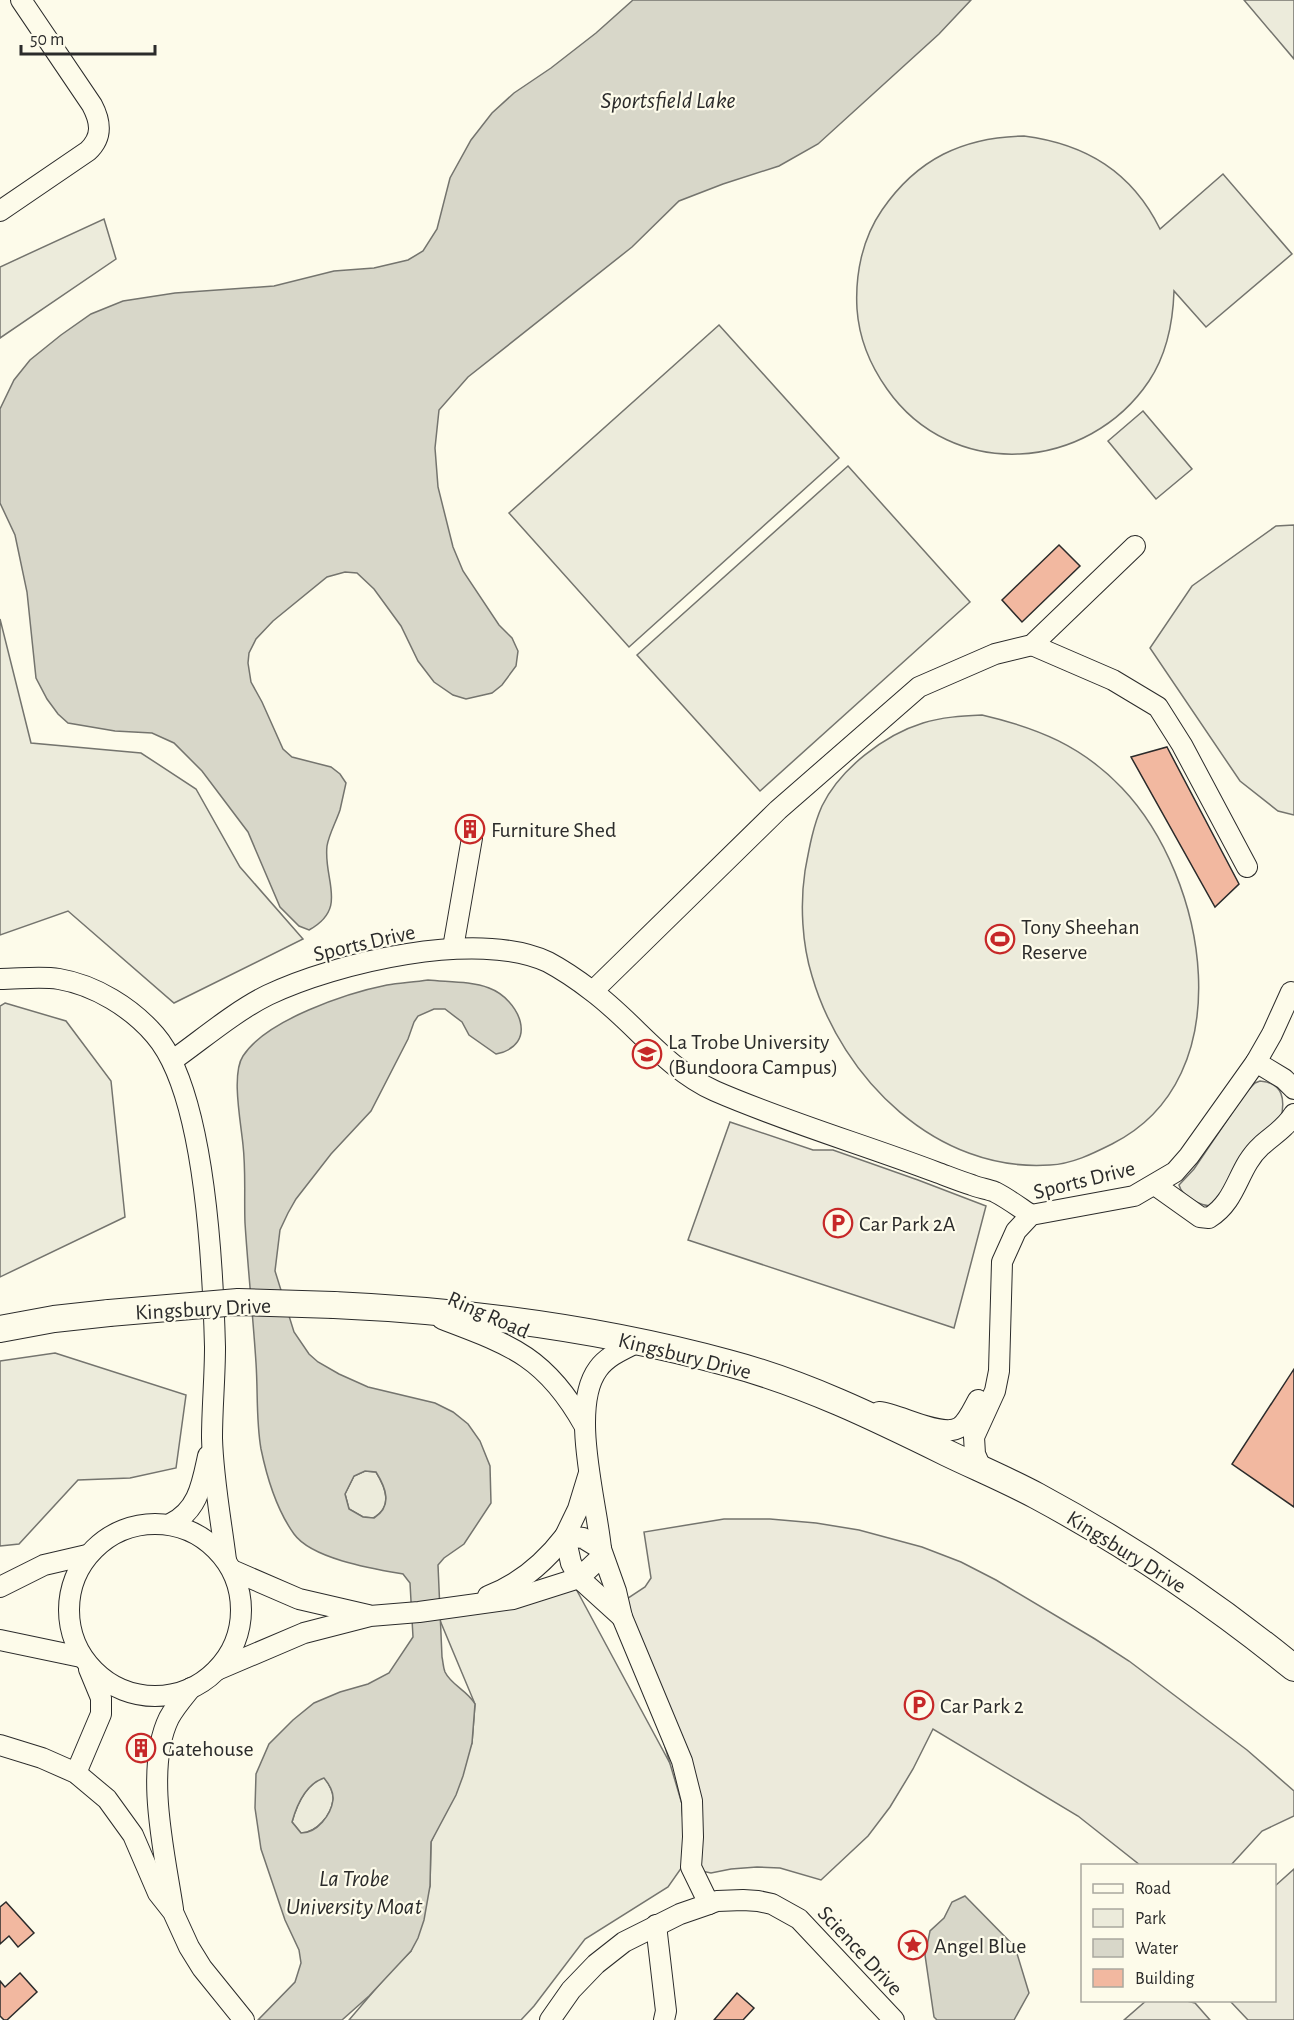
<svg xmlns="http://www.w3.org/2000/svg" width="1294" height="2020" font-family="'Alegreya Sans',sans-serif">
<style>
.green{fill:#ecebdb;stroke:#74746e;stroke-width:1.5}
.parking{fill:#eceadb;stroke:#74746e;stroke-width:1.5}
.water{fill:#d8d7c9;stroke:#74746e;stroke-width:1.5;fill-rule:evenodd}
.building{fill:#f2b8a0;stroke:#2b2b2b;stroke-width:1.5}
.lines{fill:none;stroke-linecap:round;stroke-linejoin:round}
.minor-casing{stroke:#2b2b2b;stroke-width:22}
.major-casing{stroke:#2b2b2b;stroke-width:28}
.minor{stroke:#fdfbea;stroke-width:20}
.major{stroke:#fdfbea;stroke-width:26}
.major-bridge-casing{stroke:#2b2b2b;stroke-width:28;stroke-linecap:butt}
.major-bridge{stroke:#fdfbea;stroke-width:26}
.labels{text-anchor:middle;stroke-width:4.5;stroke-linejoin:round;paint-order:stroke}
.poi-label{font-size:22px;fill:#2b2b2b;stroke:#fdfbea;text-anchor:start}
.street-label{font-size:22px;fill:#2b2b2b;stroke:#fdfbea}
.water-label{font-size:24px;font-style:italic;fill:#2b2b2b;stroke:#fdfbea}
</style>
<rect width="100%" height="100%" fill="#fdfbea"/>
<g class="green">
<polygon points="1244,0 1294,0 1294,59"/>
<path d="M1024 136C1086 144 1132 172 1160 229L1223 174 1292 254 1206 327 1174 291C1173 323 1167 354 1149 381 1088 472 952 482 887 389 870 365 859 338 857 309 855 275 862 239 882 210 917 159 963 137 1024 136Z"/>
<polygon points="104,219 116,259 0,338 0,267"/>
<polygon points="719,325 839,458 629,647 509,513"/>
<polygon points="1143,411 1192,469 1156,499 1108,441"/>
<polygon points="848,466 970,602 760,791 637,655"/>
<polygon points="1294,525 1294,815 1278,811 1240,781 1150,648 1192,586 1276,526"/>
<polygon points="0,619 31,743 141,753 196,789 240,867 303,939 174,1003 68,911 0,935"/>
<path d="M982 715C1038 728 1082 746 1122 788 1207 877 1244 1078 1112 1144 1092 1154 1072 1164 1050 1165 937 1173 842 1079 812 976 802 944 800 904 805 871 809 849 813 826 822 806 840 769 884 735 923 723 942 717 962 716 982 715Z"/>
<polygon points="5,1003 66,1021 111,1081 125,1217 0,1277 0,1006"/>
<path d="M1260 1081C1284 1083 1285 1100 1281 1119L1212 1206C1201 1206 1182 1197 1179 1185L1194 1169 1246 1092 1255 1083Z"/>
<polygon points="55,1353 186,1395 176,1468 130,1478 78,1480 19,1544 0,1546 0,1361"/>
<path d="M365 1471 376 1472C386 1488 393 1507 373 1518L363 1517 349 1509 345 1494 354 1476Z"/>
<polygon points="575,1587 673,1769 682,1804 684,1840 682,1867 668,1887 585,1939 534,2006 521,2020 349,2020 391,1971 411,1951 430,1886 431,1842 472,1743 475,1704 439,1618"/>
<path d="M324 1777C329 1784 334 1792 333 1800 331 1815 317 1833 301 1833L292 1822C297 1804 306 1784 324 1777Z"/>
</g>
<g class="parking">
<polygon points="730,1122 813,1150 833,1150 918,1180 986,1206 954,1328 688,1240"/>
<polygon points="724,1519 770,1519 816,1523 859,1530 922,1547 961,1562 996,1580 1095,1639 1129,1661 1247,1750 1294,1791 1294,1816 1262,1831 1231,1865 1140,1865 1078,1816 933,1729 913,1769 890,1807 868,1836 821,1880 780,1868 757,1867 731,1869 711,1873 682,1867 684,1840 682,1804 622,1602 645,1587 651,1578 644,1532"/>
<polygon points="1294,1869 1294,2020 1248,2020 1230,2001 1274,2000 1275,1886"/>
<polygon points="1147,2000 1183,2000 1195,2003 1210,2020 1124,2020"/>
</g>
<g class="water">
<path d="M633 0H971L939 34 818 144 779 166 723 184 679 201 632 247 468 377 439 410 435 448 438 487 453 547 463 571 499 625 512 638 518 651 516 666 502 685 492 693 466 699 453 695 434 682 418 661 401 626 374 589 357 573 345 572 327 577 273 621 256 639 249 653 248 663 251 682 262 702 283 749 292 757 331 767 340 774 346 783C344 792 342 801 340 810 336 822 329 834 327 846 323 880 349 908 309 930L299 926 280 907 248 832 202 771 174 743 152 733 115 731 68 723 58 714 47 699 36 678 27 592 15 535 0 503V409L14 380 30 360 61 335 91 314 123 301 175 293 274 286 334 271 374 268 408 260 423 251 437 229 450 178 471 140 492 113 514 93 551 68 596 33Z"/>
<path d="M428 980C447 982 471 981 489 988 519 999 540 1045 496 1054L469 1035 462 1022 445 1009H434L418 1016 414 1022 408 1039 371 1111 331 1154 296 1199 288 1213 280 1230 275 1271 294 1332 309 1354 318 1362 339 1374 368 1387 435 1403 453 1412 468 1424 480 1441 490 1466 491 1503 464 1544 444 1558 438 1565 442 1657C443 1661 443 1667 445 1672 451 1685 468 1691 475 1704L472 1743 463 1776 456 1795 431 1842 430 1886 424 1920 418 1938 411 1951 369 1996 342 2020H258L295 1982 301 1963 299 1950 285 1920 261 1849 255 1808 256 1774 269 1744 293 1720 314 1703 340 1692 368 1684 389 1673 413 1637 410 1583 403 1574C374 1569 312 1559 294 1534 276 1509 267 1478 261 1449 256 1421 258 1392 256 1363 253 1316 248 1270 245 1223 244 1197 246 1171 243 1145 241 1123 231 1074 243 1056 266 1020 347 993 387 985 401 983 415 982 428 980ZM365 1471 376 1472C386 1488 393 1506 374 1518L363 1517 349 1509 345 1494 354 1476ZM324 1778C329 1784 334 1792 333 1800 331 1815 317 1833 301 1833L292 1822C297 1804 306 1784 324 1778Z"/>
<polygon points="965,1896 1015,1947 1029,1993 1014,2020 937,2020 934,2017 925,1955 930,1931 944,1918 952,1902"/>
</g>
<g class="building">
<polygon points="1059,545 1080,566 1022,622 1002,600"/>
<polygon points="1167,747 1239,884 1215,907 1131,757"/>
<polygon points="464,818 480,820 479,838 459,837"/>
<polygon points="1294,1369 1294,1507 1232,1464"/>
<circle cx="141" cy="1748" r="9"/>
<polygon points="6,1902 34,1933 18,1947 9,1936 0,1944 0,1907"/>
<polygon points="20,1973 37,1992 7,2020 4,2020 0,2016 0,1981 5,1987"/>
<polygon points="737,1993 754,2008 743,2020 714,2020"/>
</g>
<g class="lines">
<g class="minor-casing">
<g id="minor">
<path d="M0 211 88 151C103 137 101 122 92 105L21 0"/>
<polyline points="1032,645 1113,680 1158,707 1182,745 1247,867"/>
<polyline points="453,948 472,838"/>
<path d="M0 979C19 979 40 976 59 979 95 985 132 1008 155 1035 206 1094 213 1270 215 1347 215 1378 212 1408 212 1438 213 1478 221 1520 226 1560"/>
<polyline points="593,991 778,810 919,687 995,654 1032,645 1135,546"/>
<path d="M173 1060C204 1038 234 1012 268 995 335 963 477 929 548 962 563 970 579 981 592 991 634 1022 666 1069 715 1091 786 1122 862 1144 936 1172 947 1176 959 1181 972 1185 979 1188 987 1189 995 1192 1007 1198 1019 1207 1031 1215"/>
<polyline points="1256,1062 1284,1079 1294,1089"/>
<path d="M1155 1185 1200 1217 1209 1218C1238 1200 1237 1168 1261 1146 1273 1135 1285 1129 1294 1114"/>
<path d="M442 1319C511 1345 546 1357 584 1425"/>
<path d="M879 1412C900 1414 943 1439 960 1427 968 1421 973 1409 978 1400"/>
<polyline points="982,1470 975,1454 974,1437 995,1391 999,1371 1002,1262 1016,1231 1031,1215 1134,1196 1175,1172 1189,1156 1256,1062 1272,1034 1291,992"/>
<polyline points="589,1473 578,1509 565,1536 571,1563 579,1578 622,1617"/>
<circle cx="155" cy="1610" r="86"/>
<path d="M170 1524C198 1511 202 1484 208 1456"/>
<polyline points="601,1549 616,1591 622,1617 682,1761 692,1801 693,1837 691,1867 709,1904"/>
<polyline points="232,1570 299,1599 368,1615"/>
<polyline points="0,1587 44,1565 87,1555"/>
<path d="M488 1596C520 1584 545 1562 565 1536L583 1538 601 1549"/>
<polyline points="0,1640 81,1657"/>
<path d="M217 1670 304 1633 370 1616 419 1612 513 1599 579 1578 599 1559 601 1549C597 1503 569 1408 598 1369 608 1355 625 1349 640 1341"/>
<polyline points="0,1745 42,1758 76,1773 107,1799 133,1835 158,1893 173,1912 189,1947 202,1968 244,2020"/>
<polyline points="76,1773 101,1714 101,1698 89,1669"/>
<path d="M173 1909C165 1855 144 1769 169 1718 175 1707 183 1698 191 1688"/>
<polyline points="656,1925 666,2011 664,2020"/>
<polyline points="550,2020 571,1990 596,1964 624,1942 680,1914 709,1904 717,1901 743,1900 758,1901 772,1904 799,1919 894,2020"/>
</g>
</g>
<g class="major-casing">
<g id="major">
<path d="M334 1305C467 1311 599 1328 728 1363 804 1383 876 1418 947 1453 976 1467 1007 1480 1037 1496 1128 1545 1214 1603 1294 1668"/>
<polyline points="0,1329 54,1319 109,1313"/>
</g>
</g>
<use href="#minor" class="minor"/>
<use href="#major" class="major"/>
<g class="major-bridge-casing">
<polyline id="major-bridge" points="109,1313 238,1302 334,1305"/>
</g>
<use href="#major-bridge" class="major-bridge"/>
</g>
<defs>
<g id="building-ring" transform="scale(1.5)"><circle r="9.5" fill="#fdfbea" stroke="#c62828" stroke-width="1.5"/><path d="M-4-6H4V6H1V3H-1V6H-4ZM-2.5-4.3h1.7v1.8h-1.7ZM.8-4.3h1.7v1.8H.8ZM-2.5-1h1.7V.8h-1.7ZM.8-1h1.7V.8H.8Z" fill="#c62828"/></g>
<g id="stadium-ring" transform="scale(1.5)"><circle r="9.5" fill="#fdfbea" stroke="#c62828" stroke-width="1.5"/><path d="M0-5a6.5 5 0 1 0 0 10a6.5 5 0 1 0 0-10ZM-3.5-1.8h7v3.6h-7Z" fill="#c62828"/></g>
<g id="university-ring" transform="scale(1.5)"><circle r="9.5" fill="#fdfbea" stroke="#c62828" stroke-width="1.5"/><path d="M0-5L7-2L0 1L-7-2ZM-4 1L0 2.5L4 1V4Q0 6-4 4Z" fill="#c62828"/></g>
<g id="parking-ring" transform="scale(1.5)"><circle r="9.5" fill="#fdfbea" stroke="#c62828" stroke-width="1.5"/><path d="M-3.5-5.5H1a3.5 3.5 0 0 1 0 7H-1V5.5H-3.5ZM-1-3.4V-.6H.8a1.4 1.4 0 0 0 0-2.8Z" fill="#c62828"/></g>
<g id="sight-ring" transform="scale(1.5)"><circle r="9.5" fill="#fdfbea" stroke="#c62828" stroke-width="1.5"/><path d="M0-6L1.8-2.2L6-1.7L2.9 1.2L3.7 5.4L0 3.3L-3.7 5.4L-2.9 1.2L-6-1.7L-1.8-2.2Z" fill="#c62828"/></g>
</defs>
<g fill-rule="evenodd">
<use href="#building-ring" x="470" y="829"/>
<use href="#stadium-ring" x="1000" y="939"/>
<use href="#university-ring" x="647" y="1054"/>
<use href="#parking-ring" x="838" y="1223"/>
<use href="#parking-ring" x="919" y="1705"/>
<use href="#building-ring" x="141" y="1748"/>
<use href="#sight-ring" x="913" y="1945"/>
</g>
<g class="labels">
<g class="poi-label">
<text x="491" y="837">Furniture Shed</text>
<text x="1021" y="934">Tony Sheehan<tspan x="1021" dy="25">Reserve</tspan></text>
<text x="668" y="1049">La Trobe University<tspan x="668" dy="25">(Bundoora Campus)</tspan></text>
<text x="859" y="1231">Car Park 2A</text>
<text x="940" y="1713">Car Park 2</text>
<text x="162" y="1756">Gatehouse</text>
<text x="934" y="1953">Angel Blue</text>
</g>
<g class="street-label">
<text transform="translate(364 942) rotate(-13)" y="8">Sports Drive</text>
<text transform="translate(1084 1179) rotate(-14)" y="8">Sports Drive</text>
<text transform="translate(203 1308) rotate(-3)" y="8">Kingsbury Drive</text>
<text transform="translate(489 1314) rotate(24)" y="8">Ring Road</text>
<text transform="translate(685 1355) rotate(14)" y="8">Kingsbury Drive</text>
<text transform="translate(1127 1551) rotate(32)" y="8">Kingsbury Drive</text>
<text transform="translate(861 1950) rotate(47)" y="8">Science Drive</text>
</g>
<g class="water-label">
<text x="668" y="108">Sportsfield Lake</text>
<text x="354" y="1886">La Trobe<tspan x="354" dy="28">University Moat</tspan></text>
</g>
</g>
<rect x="1081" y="1864" width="195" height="138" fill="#fdfbea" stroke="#a9a89e" stroke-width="1.5"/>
<rect x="1093" y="1884" width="30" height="9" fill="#fdfbea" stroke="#a9a89e" stroke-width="1.5"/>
<text x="1135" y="1894" font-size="18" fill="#2b2b2b">Road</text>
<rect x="1093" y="1909" width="30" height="18" fill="#ecebdb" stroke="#a9a89e" stroke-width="1.5"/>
<text x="1135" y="1924" font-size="18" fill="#2b2b2b">Park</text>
<rect x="1093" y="1939" width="30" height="18" fill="#d8d7c9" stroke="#a9a89e" stroke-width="1.5"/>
<text x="1135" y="1954" font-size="18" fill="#2b2b2b">Water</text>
<rect x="1093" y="1969" width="30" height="18" fill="#f2b8a0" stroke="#a9a89e" stroke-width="1.5"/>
<text x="1135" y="1984" font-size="18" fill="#2b2b2b">Building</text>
<path d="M21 45v9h134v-9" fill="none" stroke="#2b2b2b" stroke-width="3"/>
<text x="30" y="45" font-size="18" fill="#2b2b2b" stroke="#fdfbea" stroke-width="4.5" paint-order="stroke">50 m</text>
</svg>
